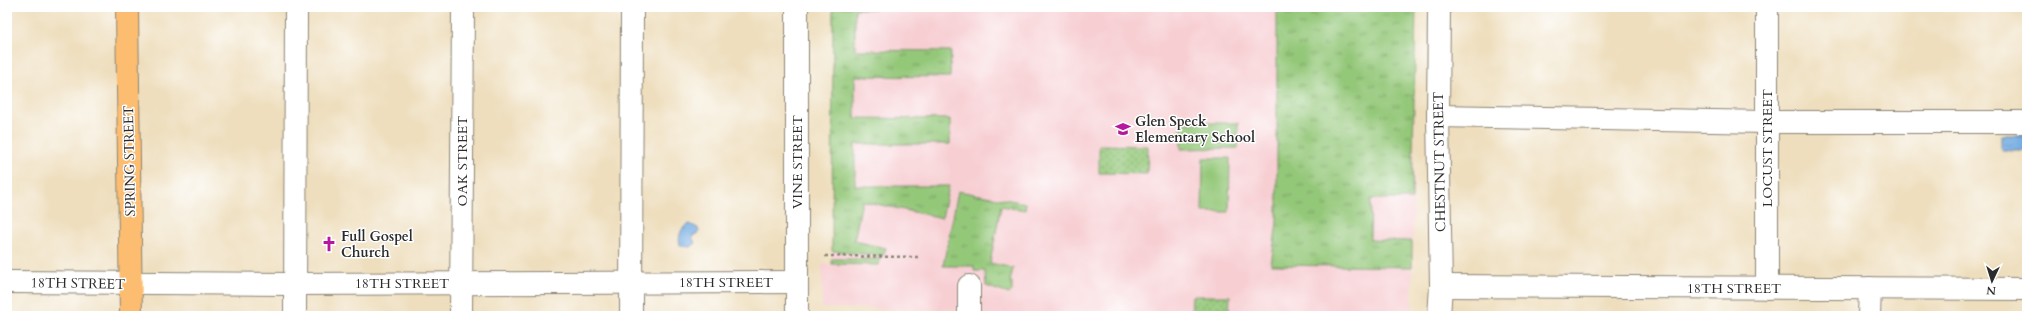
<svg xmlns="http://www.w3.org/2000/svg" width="2034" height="323" font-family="Cardo,serif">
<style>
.built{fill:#f7cfd3}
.grass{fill:url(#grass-tufts);stroke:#607a52}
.park{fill:url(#park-dots);stroke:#607a52}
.pitch{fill:#94c879;stroke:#607a52}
.water{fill:url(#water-ripples);stroke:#4e6a86}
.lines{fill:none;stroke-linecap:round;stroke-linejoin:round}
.minor-casing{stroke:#8c8474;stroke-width:24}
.major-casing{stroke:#8c8474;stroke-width:24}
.path{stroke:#8c8474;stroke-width:2.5;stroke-dasharray:3 3;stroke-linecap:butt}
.minor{stroke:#fff;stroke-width:22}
.major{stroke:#fcbd6f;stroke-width:22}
.labels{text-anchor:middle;stroke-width:3;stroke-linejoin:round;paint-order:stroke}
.poi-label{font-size:14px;font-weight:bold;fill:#2b2b2b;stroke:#fff;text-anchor:start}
.street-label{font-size:14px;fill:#2b2b2b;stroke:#fff}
</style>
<defs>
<pattern id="grass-tufts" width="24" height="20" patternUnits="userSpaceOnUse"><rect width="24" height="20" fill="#94c879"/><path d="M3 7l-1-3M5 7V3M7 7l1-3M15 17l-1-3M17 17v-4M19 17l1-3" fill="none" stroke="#79a363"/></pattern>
<pattern id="park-dots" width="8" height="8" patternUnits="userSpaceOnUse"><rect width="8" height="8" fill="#94c879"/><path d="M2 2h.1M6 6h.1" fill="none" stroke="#79a363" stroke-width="1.8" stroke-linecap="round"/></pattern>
<pattern id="water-ripples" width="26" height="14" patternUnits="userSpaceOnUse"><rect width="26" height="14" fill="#71aae1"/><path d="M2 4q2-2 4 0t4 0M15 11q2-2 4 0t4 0" fill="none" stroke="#5d8bb7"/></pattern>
</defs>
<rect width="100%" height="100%" fill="#fff"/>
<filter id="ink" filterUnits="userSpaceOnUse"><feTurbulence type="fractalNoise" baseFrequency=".025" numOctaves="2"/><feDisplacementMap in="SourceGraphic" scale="8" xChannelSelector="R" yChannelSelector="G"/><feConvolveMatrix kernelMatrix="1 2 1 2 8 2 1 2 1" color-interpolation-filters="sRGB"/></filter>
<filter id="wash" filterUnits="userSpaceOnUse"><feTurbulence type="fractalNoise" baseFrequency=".012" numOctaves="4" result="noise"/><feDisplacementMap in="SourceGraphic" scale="16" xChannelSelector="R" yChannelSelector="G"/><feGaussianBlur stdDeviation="0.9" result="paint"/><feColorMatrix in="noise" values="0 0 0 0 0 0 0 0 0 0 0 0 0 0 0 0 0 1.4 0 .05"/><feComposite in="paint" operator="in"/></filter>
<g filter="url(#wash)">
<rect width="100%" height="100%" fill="#eedebd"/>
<polygon class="built" points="833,7 1416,7 1412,316 977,316 973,310 822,308 822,264 832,264"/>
<g class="grass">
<polygon points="833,7 879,7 879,9 855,9 855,50 951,51 950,77 855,76 855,118 950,119 950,144 855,144 855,186 949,186 942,218 862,201 854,241 886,248 883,256 832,251"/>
<polygon points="900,7 954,7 953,9 900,9"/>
<polygon points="1277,7 1416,7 1412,199 1371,199 1370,240 1412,241 1412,267 1271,265 1277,222"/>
<polygon points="958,191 1026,203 1025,210 1001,206 990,263 1013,268 1010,282 1012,282 1012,291 1009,294 986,286 985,271 974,271 974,266 943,266"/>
<polygon points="831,259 880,259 879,265 832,264"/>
</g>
<g class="park">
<polygon points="1099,145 1148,146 1147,174 1099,173"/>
<polygon points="1192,296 1230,296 1229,316 1191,316"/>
</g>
<g class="pitch">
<polygon points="1181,123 1238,123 1238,148 1181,149"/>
<polygon points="1203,158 1230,158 1229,212 1202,212"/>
</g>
<g class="water">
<rect x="2001" y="135" width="26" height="15"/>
<path d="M690 224 698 228 699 232 692 237 695 243 690 247 680 246C678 237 680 227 690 224Z"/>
</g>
</g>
<g filter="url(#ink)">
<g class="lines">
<g class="minor-casing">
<g id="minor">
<polyline points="797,7 797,316"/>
<polyline points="1438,116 1767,122 2027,122"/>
<polyline points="7,282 295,284 797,282"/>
<polyline points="1441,286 2027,289"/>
<polyline points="1767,288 1767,7"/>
<polyline points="295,316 296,7"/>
<polyline points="461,316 463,7"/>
<polyline points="631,316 632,7"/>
<polyline points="969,316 969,286"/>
<polyline points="1439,316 1441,286 1438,116 1439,7"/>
<polyline points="1869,316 1870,288"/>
</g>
</g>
<g class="major-casing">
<polyline id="major" points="127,7 131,316"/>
</g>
<polyline class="path" points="825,256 920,257"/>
<use href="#minor" class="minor"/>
<use href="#major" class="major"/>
</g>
</g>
<defs>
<g id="school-bare" transform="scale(1.2)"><path d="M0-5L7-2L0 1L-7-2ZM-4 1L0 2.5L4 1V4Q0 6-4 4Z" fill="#b5179e" stroke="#fff" stroke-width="2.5" paint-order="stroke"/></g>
<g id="church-bare" transform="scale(1.2)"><path d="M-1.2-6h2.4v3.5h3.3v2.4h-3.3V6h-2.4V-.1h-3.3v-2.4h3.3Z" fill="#b5179e" stroke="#fff" stroke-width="2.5" paint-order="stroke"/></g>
</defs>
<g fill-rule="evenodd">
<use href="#school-bare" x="1123" y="129"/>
<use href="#church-bare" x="329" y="244"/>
</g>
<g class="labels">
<g class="poi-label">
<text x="1135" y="126">Glen Speck<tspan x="1135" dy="16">Elementary School</tspan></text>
<text x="341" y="241">Full Gospel<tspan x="341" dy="16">Church</tspan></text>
</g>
<g class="street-label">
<text transform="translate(1767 148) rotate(-90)" y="5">LOCUST STREET</text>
<text transform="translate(129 161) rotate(-91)" y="5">SPRING STREET</text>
<text transform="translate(462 161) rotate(-90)" y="5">OAK STREET</text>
<text transform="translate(797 162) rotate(-90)" y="5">VINE STREET</text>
<text transform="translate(1439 162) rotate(-91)" y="5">CHESTNUT STREET</text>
<text x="726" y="287">18TH STREET</text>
<text transform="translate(78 283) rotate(1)" y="5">18TH STREET</text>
<text x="402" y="288">18TH STREET</text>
<text x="1734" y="293">18TH STREET</text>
</g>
</g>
<rect width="2034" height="323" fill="none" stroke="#fff" stroke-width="24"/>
<g transform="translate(1992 281) rotate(184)" stroke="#ffffff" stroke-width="3" paint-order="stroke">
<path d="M0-3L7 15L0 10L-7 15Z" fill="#2b2b2b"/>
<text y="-6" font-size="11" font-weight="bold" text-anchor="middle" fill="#2b2b2b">N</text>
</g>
</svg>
